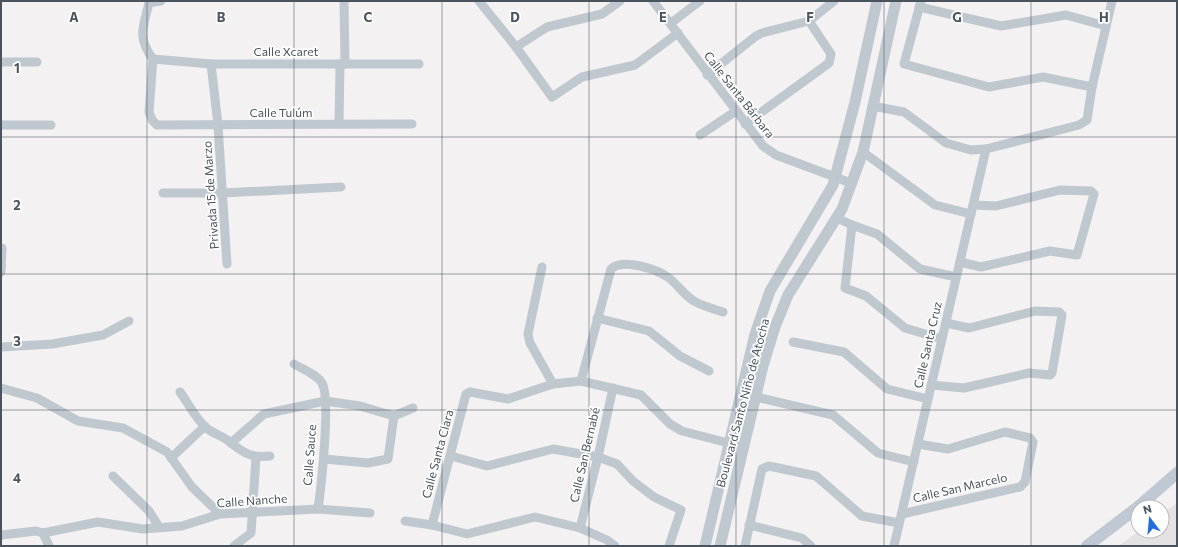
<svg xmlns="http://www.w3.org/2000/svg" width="1178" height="547" font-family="Commissioner,sans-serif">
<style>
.education{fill:#e4e2e3}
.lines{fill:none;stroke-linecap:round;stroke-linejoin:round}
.minor{stroke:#c0c8cf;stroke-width:9}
.tertiary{stroke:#c0c8cf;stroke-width:11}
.secondary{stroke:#c0c9d3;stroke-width:12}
.grid{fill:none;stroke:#4a545e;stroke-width:1;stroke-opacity:0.55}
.labels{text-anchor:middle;stroke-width:3.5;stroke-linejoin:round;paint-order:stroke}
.street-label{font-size:12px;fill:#4a545e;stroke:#fff}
.grid-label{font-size:13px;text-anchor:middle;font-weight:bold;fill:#4a545e;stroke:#fff;stroke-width:3.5;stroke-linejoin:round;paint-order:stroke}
</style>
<rect width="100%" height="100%" fill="#f3f1f1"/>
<polygon class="education" points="1177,503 1177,546 1118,546 1139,531 1162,531 1162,514"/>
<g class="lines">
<g class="minor">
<polyline points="344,1 345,64"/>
<polyline points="479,1 516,47 552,97 582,77 635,65 678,33"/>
<polyline points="653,1 763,146 776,155 851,183"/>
<polyline points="921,1 904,64 989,87 1043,77 1092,87"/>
<path d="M149 3C143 27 137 38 153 59L149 112 152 120 157 125 412 124"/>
<polyline points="149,3 161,1"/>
<polyline points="919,7 1001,26 1066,15 1106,26"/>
<polyline points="671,23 700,1"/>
<polyline points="516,47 547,27 602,14 620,1"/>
<polyline points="153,59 211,64 419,64"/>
<polyline points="1,62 37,62"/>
<polyline points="211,64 218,125 227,264"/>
<polyline points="707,75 756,36 762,33 809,21 834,1"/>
<polyline points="872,106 904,112 946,143 971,150 986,149 1079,125 1087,120 1092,87 1112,1"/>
<polyline points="339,124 340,64"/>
<polyline points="745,124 829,63 831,54 809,21"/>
<polyline points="1,125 51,125"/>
<polyline points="700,135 736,111"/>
<polyline points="863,152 935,205 971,214"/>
<polyline points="163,193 222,193 341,187"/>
<polyline points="837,218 852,225 877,234 920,269 956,277"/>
<polyline points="852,225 845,288 866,296 905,328 942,339"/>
<polyline points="960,262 981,267 1050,251 1077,255 1094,194 1091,191 1060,190 996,206 973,205"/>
<polyline points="542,267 528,334 530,343 553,384"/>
<polyline points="1,272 2,248"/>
<polyline points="597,318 649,331 680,356 709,371"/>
<polyline points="793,342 844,352 887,389 928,399"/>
<polyline points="1,347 52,344 103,335 129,321"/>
<path d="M294 364C304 370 316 374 322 383 331 399 321 488 318 509"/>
<path d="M581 381 611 269C623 258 657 269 669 278 678 285 684 295 694 301 702 306 714 309 723 312"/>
<polyline points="931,385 964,388 1029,373 1050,375 1052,373 1062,315 1059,312 1035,311 969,328 946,323"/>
<polyline points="1,388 37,398 78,421 123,428 167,452 192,487 220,514"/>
<path d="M180 392C188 403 195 417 205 427 213 434 224 436 231 443 245 454 252 458 270 456"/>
<polyline points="756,397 833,415 878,453 914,462"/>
<polyline points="394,416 413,408"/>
<polyline points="231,443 264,414 325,401 360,406 394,416"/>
<polyline points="451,456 487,466 553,449 598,457 617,464 633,481 654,497 681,510 669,546"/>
<polyline points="171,458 205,426"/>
<polyline points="324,459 368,463 388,459 394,416"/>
<polyline points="113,476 149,511 159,527"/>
<polyline points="902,514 1020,487 1025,482 1033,442 1030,438 1005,432 948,449 918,444"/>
<polyline points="405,521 432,525 467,534 535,517 580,528 607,540 615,546"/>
<polyline points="432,525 466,394 470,392 508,399 553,384 581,381 641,395 670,424 682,431 744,447"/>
<polyline points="749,525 802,538 811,546"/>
<polyline points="580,528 598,457 613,388"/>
<polyline points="43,533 98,522 143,529 182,526 220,514 318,509 370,513"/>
<polyline points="43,533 49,546"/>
<polyline points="1,535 36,531 43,533"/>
<polyline points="234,546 251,533 256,457"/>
<polyline points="745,546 762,469 769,466 816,476 862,516 899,523"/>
<polyline points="894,546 986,149"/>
</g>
<g class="tertiary">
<polyline points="705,546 755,334 770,291 833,185 855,102 877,1"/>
<polyline points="720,546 763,366 775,327 788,295 842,209 863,152 896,1"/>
</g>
<g class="secondary">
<polyline points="1138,507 1177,473"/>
<polyline points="1087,546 1138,507"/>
</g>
</g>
<path class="grid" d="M147 1V546M294 1V546M442 1V546M589 1V546M736 1V546M884 1V546M1031 1V546M1 137H1177M1 274H1177M1 410H1177"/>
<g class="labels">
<g class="street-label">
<text x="286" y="56">Calle Xcaret</text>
<text transform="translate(739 95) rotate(52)" y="4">Calle Santa Bárbara</text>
<text x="281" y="117">Calle Tulúm</text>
<text transform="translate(211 195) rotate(-94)" y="4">Privada 15 de Marzo</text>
<text transform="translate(928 345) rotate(-77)" y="4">Calle Santa Cruz</text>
<text transform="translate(743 403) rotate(-75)" y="4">Boulevard Santo Niño de Atocha</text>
<text transform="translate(438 454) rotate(-75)" y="4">Calle Santa Clara</text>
<text transform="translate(310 455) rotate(-86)" y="4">Calle Sauce</text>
<text transform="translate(585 455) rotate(-77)" y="4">Calle San Bernabé</text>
<text transform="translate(960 488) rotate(-13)" y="4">Calle San Marcelo</text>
<text transform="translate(252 501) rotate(-4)" y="4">Calle Nanche</text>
</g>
</g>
<g class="grid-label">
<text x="74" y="22">A</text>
<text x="221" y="22">B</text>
<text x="368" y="22">C</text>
<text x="515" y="22">D</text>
<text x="663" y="22">E</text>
<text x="810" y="22">F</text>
<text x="957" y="22">G</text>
<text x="1104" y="22">H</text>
<text x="17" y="73">1</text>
<text x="17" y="210">2</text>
<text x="17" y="346">3</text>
<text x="17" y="483">4</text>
</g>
<rect width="1178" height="547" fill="none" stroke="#4a545e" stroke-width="4"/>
<g transform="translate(1150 519) rotate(344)"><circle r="19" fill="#ffffff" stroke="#b7bbbf"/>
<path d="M0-3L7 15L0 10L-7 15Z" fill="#226ddc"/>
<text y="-6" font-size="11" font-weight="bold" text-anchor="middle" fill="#4a545e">N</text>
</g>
</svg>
